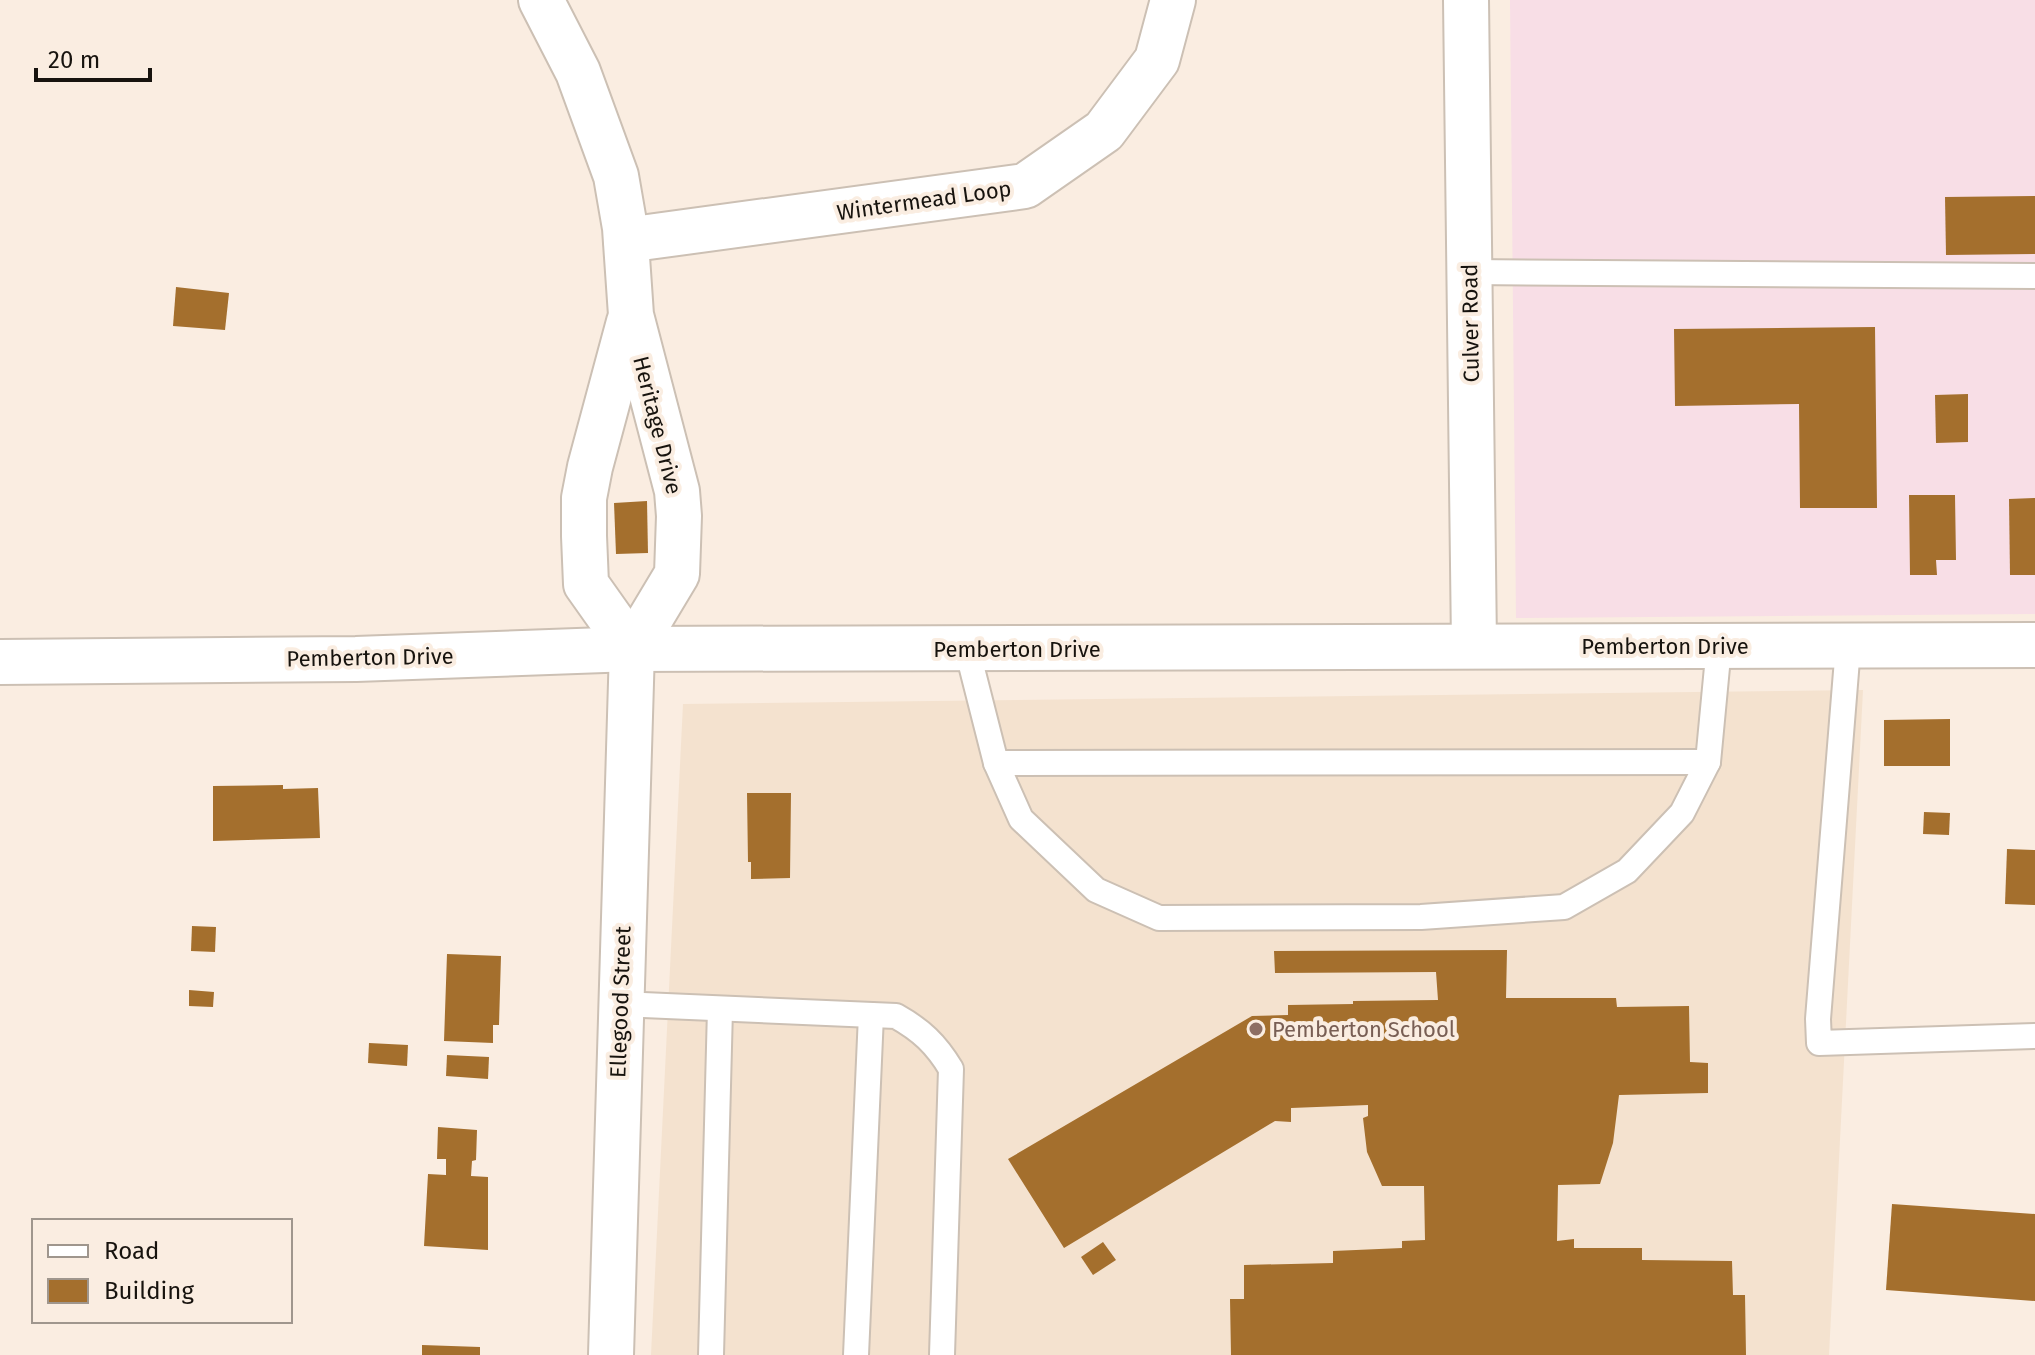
<svg xmlns="http://www.w3.org/2000/svg" width="2035" height="1355" font-family="'Fira Sans',sans-serif">
<style>
.commercial{fill:#f8dee6}
.built{fill:#f4e2cf}
.building{fill:#a46f2d}
.lines{fill:none;stroke-linecap:round;stroke-linejoin:round}
.service-casing{stroke:#ccc0b4;stroke-width:28}
.minor-casing{stroke:#ccc0b4;stroke-width:48}
.tertiary-casing{stroke:#ccc0b4;stroke-width:48}
.service{stroke:#fff;stroke-width:24}
.minor{stroke:#fff;stroke-width:44}
.tertiary{stroke:#fff;stroke-width:44}
.education-dot{fill:#8d6e63;stroke:#faede1;stroke-width:3}
.labels{text-anchor:middle;stroke-width:8;stroke-linejoin:round;paint-order:stroke}
.street-label{font-size:22px;fill:#17130e;stroke:#faede1}
.education-label{font-size:22px;fill:#785e54;stroke:#faede1;text-anchor:start}
</style>
<rect width="100%" height="100%" fill="#faede1"/>
<polygon class="commercial" points="1510,0 2035,0 2035,614 1516,618"/>
<polygon class="built" points="1863,690 1829,1355 651,1355 683,704"/>
<g class="building">
<polygon points="2035,196 2035,254 1946,255 1945,197"/>
<polygon points="176,287 229,293 225,330 173,326"/>
<polygon points="1875,327 1877,508 1800,508 1799,404 1675,406 1674,329"/>
<polygon points="1968,394 1968,442 1936,443 1935,395"/>
<polygon points="1909,495 1955,495 1956,560 1936,560 1937,575 1910,575"/>
<polygon points="2035,498 2035,575 2010,575 2009,499"/>
<polygon points="647,501 648,553 616,554 614,503"/>
<polygon points="1950,719 1950,766 1884,766 1884,720"/>
<polygon points="283,785 283,789 318,788 320,838 213,841 213,786"/>
<polygon points="747,793 791,793 790,878 751,879 751,862 748,862"/>
<polygon points="1924,812 1950,813 1949,835 1923,834"/>
<polygon points="2007,849 2035,850 2035,905 2005,904"/>
<polygon points="192,926 216,927 215,952 191,951"/>
<polygon points="1507,950 1506,998 1616,998 1617,1007 1689,1006 1690,1062 1708,1063 1708,1093 1619,1095 1613,1143 1600,1184 1558,1185 1557,1241 1574,1239 1574,1248 1642,1248 1642,1260 1732,1261 1733,1295 1745,1295 1746,1355 1231,1355 1230,1299 1244,1299 1244,1265 1333,1263 1333,1251 1402,1248 1402,1241 1425,1240 1424,1186 1382,1186 1367,1152 1363,1118 1368,1116 1368,1105 1291,1108 1291,1122 1275,1121 1064,1248 1008,1159 1252,1016 1288,1015 1288,1005 1353,1004 1353,1001 1438,1000 1436,972 1275,973 1274,951"/>
<polygon points="447,954 501,956 499,1025 493,1025 493,1043 444,1041"/>
<polygon points="189,990 214,992 213,1007 189,1006"/>
<polygon points="369,1043 408,1045 407,1066 368,1063"/>
<polygon points="447,1055 489,1057 488,1079 446,1076"/>
<polygon points="438,1127 477,1130 476,1160 472,1161 471,1176 488,1177 488,1250 424,1246 428,1174 446,1175 446,1159 437,1159"/>
<polygon points="1892,1204 2035,1214 2035,1301 1886,1290"/>
<polygon points="1103,1242 1116,1260 1093,1275 1081,1257"/>
<polygon points="422,1345 480,1347 480,1355 422,1355"/>
</g>
<g class="lines">
<g class="service-casing">
<g id="service">
<polyline points="1470,272 2035,276"/>
<polyline points="1848,647 1818,1019 1819,1043 2035,1036"/>
<polyline points="967,649 996,763 1021,819 1096,890 1159,918 1421,917 1564,907 1627,871 1682,813 1708,762 1719,646"/>
<polyline points="996,763 1708,762"/>
<path d="M620 1004 896 1016C921 1030 936 1044 951 1069L942 1355"/>
<polyline points="711,1355 720,1009"/>
<polyline points="856,1355 871,1015"/>
</g>
</g>
<g class="minor-casing">
<g id="minor">
<polyline points="541,0 578,72 616,176 625,228 631,315 677,491 679,516 677,574 632,649 611,1355"/>
<polyline points="1466,0 1474,645"/>
<polyline points="626,240 1025,186 1104,131 1157,60 1173,0"/>
<polyline points="629,322 590,467 584,498 584,536 586,584 632,649"/>
</g>
</g>
<g class="tertiary-casing">
<polyline id="tertiary" points="0,662 356,659 632,649 2035,645"/>
</g>
<use href="#service" class="service"/>
<use href="#minor" class="minor"/>
<use href="#tertiary" class="tertiary"/>
</g>
<circle class="education-dot" cx="1256" cy="1029" r="8"/>
<g class="labels">
<g class="street-label">
<text transform="translate(924 200) rotate(-8)" y="8">Wintermead Loop</text>
<text transform="translate(1470 323) rotate(-91)" y="8">Culver Road</text>
<text transform="translate(658 425) rotate(76)" y="8">Heritage Drive</text>
<text x="1665" y="654">Pemberton Drive</text>
<text x="1017" y="657">Pemberton Drive</text>
<text transform="translate(370 657) rotate(-1)" y="8">Pemberton Drive</text>
<text transform="translate(620 1002) rotate(-88)" y="8">Ellegood Street</text>
</g>
<g class="education-label">
<text x="1272" y="1037">Pemberton School</text>
</g>
</g>
<rect x="32" y="1219" width="260" height="104" fill="#faede1" stroke="#9f968d" stroke-width="2"/>
<rect x="48" y="1245" width="40" height="12" fill="#ffffff" stroke="#9f968d" stroke-width="2"/>
<text x="104" y="1259" font-size="24" fill="#17130e">Road</text>
<rect x="48" y="1279" width="40" height="24" fill="#a46f2d" stroke="#9f968d" stroke-width="2"/>
<text x="104" y="1299" font-size="24" fill="#17130e">Building</text>
<path d="M36 68v12h114v-12" fill="none" stroke="#17130e" stroke-width="4"/>
<text x="48" y="68" font-size="24" fill="#17130e" stroke="#faede1" stroke-width="6" paint-order="stroke">20 m</text>
</svg>
